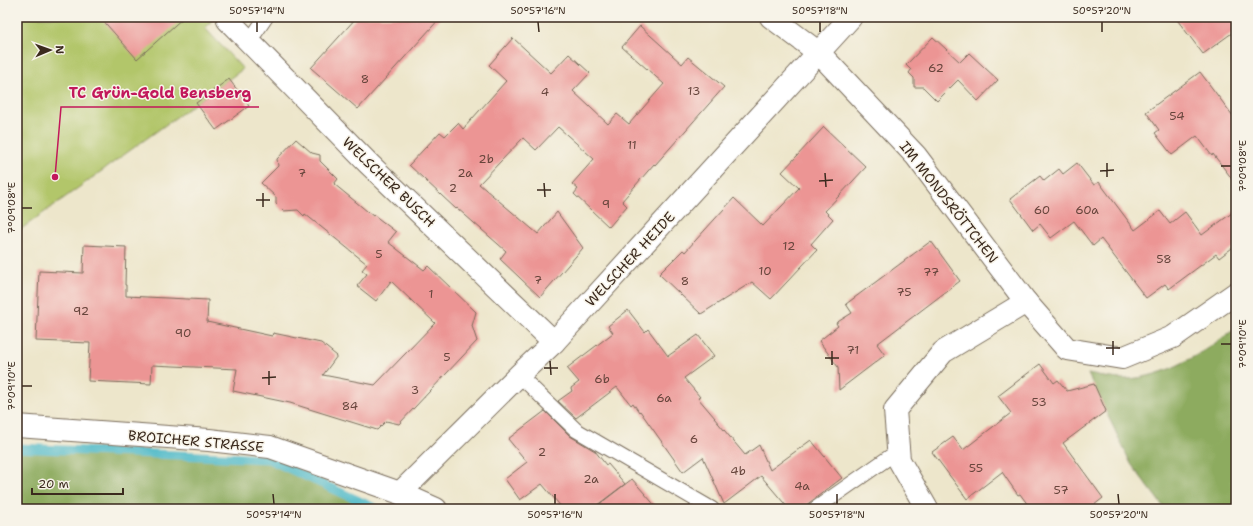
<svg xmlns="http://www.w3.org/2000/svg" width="1253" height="526" font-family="'Shantell Sans',sans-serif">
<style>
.green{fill:#b2c66a;stroke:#767844}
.forest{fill:#8dab5e;stroke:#646a3e}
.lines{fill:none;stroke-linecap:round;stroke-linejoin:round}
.stream{stroke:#4db9c8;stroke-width:9}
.building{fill:#ec9594}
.service-casing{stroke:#796c5b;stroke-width:16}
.minor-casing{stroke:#796c5b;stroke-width:24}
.service{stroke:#fff;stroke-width:14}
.minor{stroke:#fff;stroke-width:22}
.ticks{fill:none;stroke:#3b2a1e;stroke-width:1.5}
.labels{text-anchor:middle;stroke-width:3;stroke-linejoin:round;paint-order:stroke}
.number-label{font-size:12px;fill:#67453c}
.street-label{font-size:14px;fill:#3b2a1e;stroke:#f7f3e8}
.leader{fill:none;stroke:#c2185b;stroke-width:1.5}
.callout-dot{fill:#c2185b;stroke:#f7f3e8;stroke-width:1.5}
.callout-label{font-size:15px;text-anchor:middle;font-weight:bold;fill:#c2185b;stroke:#f7f3e8;stroke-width:3;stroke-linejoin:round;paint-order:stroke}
.neatline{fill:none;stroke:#3b2a1e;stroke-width:1.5}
.ticks-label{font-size:10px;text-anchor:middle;fill:#3b2a1e}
</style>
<rect width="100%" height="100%" fill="#f7f3e8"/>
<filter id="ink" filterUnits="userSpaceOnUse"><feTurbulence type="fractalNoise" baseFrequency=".025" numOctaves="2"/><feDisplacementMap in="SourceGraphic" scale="8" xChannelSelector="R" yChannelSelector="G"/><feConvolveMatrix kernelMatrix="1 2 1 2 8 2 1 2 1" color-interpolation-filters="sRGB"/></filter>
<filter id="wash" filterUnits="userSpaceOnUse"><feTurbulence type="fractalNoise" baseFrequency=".012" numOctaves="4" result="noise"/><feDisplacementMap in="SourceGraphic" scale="16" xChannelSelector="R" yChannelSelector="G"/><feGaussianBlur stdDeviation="0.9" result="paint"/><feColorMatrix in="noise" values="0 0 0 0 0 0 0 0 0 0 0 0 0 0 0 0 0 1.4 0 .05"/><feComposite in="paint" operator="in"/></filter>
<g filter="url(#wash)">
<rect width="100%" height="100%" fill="#ede6cb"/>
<polygon class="green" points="17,17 215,17 205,28 243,69 17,232"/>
<g class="forest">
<path d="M1236 328V509H1165L1131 464 1088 374C1100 376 1112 379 1125 379 1166 378 1204 352 1236 328Z"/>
<polygon points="17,448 268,459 377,509 17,509"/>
</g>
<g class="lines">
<polyline class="stream" points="17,448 268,459 377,509"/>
</g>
<g id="blocks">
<g class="building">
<polygon points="100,17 184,17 137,59"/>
<polygon points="357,17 441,17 358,109 311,68"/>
<polygon points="1175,17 1236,17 1236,30 1203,54"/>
<polygon points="640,26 682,64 688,57 724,87 655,165 654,164 622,201 627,206 609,227 574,194 578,189 572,184 594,159 558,127 536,150 523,138 479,184 538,234 557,212 583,248 540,297 500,259 506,251 457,208 456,209 409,165 440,132 445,136 458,123 463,129 506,81 489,65 513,38 551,73 569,54 590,73 573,91 608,124 617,114 629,124 664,84 622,47"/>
<polygon points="933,37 960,62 969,53 998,80 978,101 958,80 937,101 923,87 914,87 914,78 909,73 911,70 906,65"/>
<polygon points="1200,72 1236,120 1236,184 1213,154 1212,156 1197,136 1172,155 1155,133 1159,130 1146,112"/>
<polygon points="229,79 249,106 216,130 196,103"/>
<polygon points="824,127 866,167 825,211 833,219 811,244 817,250 771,299 752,282 701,314 659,274 683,250 685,252 734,198 763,226 799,188 782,172"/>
<polygon points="296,139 312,153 320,155 320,161 338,179 334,184 373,216 374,215 396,232 388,242 424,270 428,266 476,312 472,326 477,341 399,424 386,421 377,430 290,403 233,391 237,369 152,365 151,384 88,381 90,343 36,341 39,271 83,273 84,245 126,247 125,285 126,285 126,296 208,300 207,322 272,336 273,333 321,343 337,356 323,375 375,385 435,323 391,281 376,301 357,286 367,274 362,270 367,264 305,214 304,216 298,210 283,211 276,204 276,197 261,183 278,166 277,159"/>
<polygon points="1077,163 1094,185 1099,182 1135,230 1160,211 1170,224 1185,212 1202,235 1236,210 1236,245 1219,258 1216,254 1169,289 1165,284 1146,298 1101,239 1093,246 1074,221 1051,238 1040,224 1033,230 1010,199 1040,176 1044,181 1059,169 1063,174"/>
<polygon points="931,241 960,281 877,344 885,355 839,390 838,367 819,341 838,326 836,323 852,313 846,304"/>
<polygon points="628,310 645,332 648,329 668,356 698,335 714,356 684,378 700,397 698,398 715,418 714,418 745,455 759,445 770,470 811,440 842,478 801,509 789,509 761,476 724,504 703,457 683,472 640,411 639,412 633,403 631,405 617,387 576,418 558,401 572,391 571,388 579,382 567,368 613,333 608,326"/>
<polygon points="1040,364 1054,383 1058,380 1067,391 1094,384 1106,411 1063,443 1103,498 1089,509 1031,509 1020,494 1018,495 1002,472 967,499 932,452 953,437 963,450 1011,413 998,396"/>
<polygon points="545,411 570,436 595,451 606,465 608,464 625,484 592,509 563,509 542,484 520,500 505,479 527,462 508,439"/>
<polygon points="632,479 658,509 593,509"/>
</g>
</g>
</g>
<g filter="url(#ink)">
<use href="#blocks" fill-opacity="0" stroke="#796c5b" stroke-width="1"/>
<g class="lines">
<g class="service-casing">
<g id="service">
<polyline points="249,42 266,17"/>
<polyline points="519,375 576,430 712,509"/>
<polyline points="815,509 898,451"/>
</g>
</g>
<g class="minor-casing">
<g id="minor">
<polyline points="771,17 819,53 916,156 1026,302 1067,349 1122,358 1173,337 1236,293"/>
<polyline points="228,20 368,163 554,342"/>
<polyline points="17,426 209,440 270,447 400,493 436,509"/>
<polyline points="400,493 519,375 554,342 851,17"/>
<polyline points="927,509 899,460 895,410 943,352 1026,302"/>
</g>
</g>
<use href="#service" class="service"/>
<use href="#minor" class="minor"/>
</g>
</g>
<path class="ticks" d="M257 22V32M538 22 539 32M820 22V32M1102 22V32M1107 163V177M1221 166H1231M1100 171 1114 170M825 173 826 187M819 181 833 180M544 183 545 197M537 190H551M263 193V207M256 200H270M22 208H32M1113 341V355M1221 344H1231M1106 348H1120M832 351V365M825 358H839M550 361 551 375M544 368H558M269 371V385M262 378 276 377M22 386H32M273 494 274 504M555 494V504M837 494V504M1118 494 1119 504"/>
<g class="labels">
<g class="number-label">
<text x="936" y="72">62</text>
<text x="365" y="83">8</text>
<text x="694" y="95">13</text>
<text x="545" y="96">4</text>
<text x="1177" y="120">54</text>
<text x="632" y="149">11</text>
<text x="486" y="163">2b</text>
<text x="302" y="177">7</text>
<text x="465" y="177">2a</text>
<text x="453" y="192">2</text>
<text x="606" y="208">9</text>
<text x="1042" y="214">60</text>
<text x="1087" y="214">60a</text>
<text x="789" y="250">12</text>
<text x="379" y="258">5</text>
<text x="1164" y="263">58</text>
<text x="765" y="275">10</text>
<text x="931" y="276">77</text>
<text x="538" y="284">7</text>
<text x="685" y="285">8</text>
<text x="904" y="296">75</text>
<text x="431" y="298">1</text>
<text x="81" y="315">92</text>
<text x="183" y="337">90</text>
<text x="853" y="354">71</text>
<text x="447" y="361">5</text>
<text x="602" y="383">6b</text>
<text x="415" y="394">3</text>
<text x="664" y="402">6a</text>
<text x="1039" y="406">53</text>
<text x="350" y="410">84</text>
<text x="694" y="443">6</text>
<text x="542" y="456">2</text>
<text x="976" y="472">55</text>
<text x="738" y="475">4b</text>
<text x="591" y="483">2a</text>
<text x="802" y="490">4a</text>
<text x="1061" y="494">57</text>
</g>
<g class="street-label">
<text transform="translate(389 182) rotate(44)" y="5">WELSCHER BUSCH</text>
<text transform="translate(949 202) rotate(52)" y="5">IM MONDSRÖTTCHEN</text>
<text transform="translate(630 259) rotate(-47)" y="5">WELSCHER HEIDE</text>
<text transform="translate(196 441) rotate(5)" y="5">BROICHER STRASSE</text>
</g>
</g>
<path class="leader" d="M55 177L61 107H259"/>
<circle class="callout-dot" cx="55" cy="177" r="4"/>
<g class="callout-label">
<text x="160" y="98">TC Grün-Gold Bensberg</text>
</g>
<rect width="1253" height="526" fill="none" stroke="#f7f3e8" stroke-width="44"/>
<g transform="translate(50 50) rotate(88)" stroke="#f7f3e8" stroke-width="3" paint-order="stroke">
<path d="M0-3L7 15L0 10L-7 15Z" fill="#3b2a1e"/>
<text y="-6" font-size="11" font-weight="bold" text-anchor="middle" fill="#3b2a1e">N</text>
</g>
<path d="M32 488v6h91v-6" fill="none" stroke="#3b2a1e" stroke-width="2"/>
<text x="38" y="488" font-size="12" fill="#3b2a1e" stroke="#f7f3e8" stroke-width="3" paint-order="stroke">20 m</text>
<rect x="22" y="22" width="1209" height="482" class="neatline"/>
<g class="ticks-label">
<text x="257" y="14">50°57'14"N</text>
<text x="538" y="14">50°57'16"N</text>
<text x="820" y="14">50°57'18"N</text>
<text x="1102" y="14">50°57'20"N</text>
<text transform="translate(1242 166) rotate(-90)" y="4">7°09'08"E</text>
<text transform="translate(11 208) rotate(-90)" y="4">7°09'08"E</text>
<text transform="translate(1242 344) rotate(-90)" y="4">7°09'10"E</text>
<text transform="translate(11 386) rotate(-90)" y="4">7°09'10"E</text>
<text x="274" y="518">50°57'14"N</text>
<text x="555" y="518">50°57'16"N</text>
<text x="837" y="518">50°57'18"N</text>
<text x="1119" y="518">50°57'20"N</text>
</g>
</svg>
